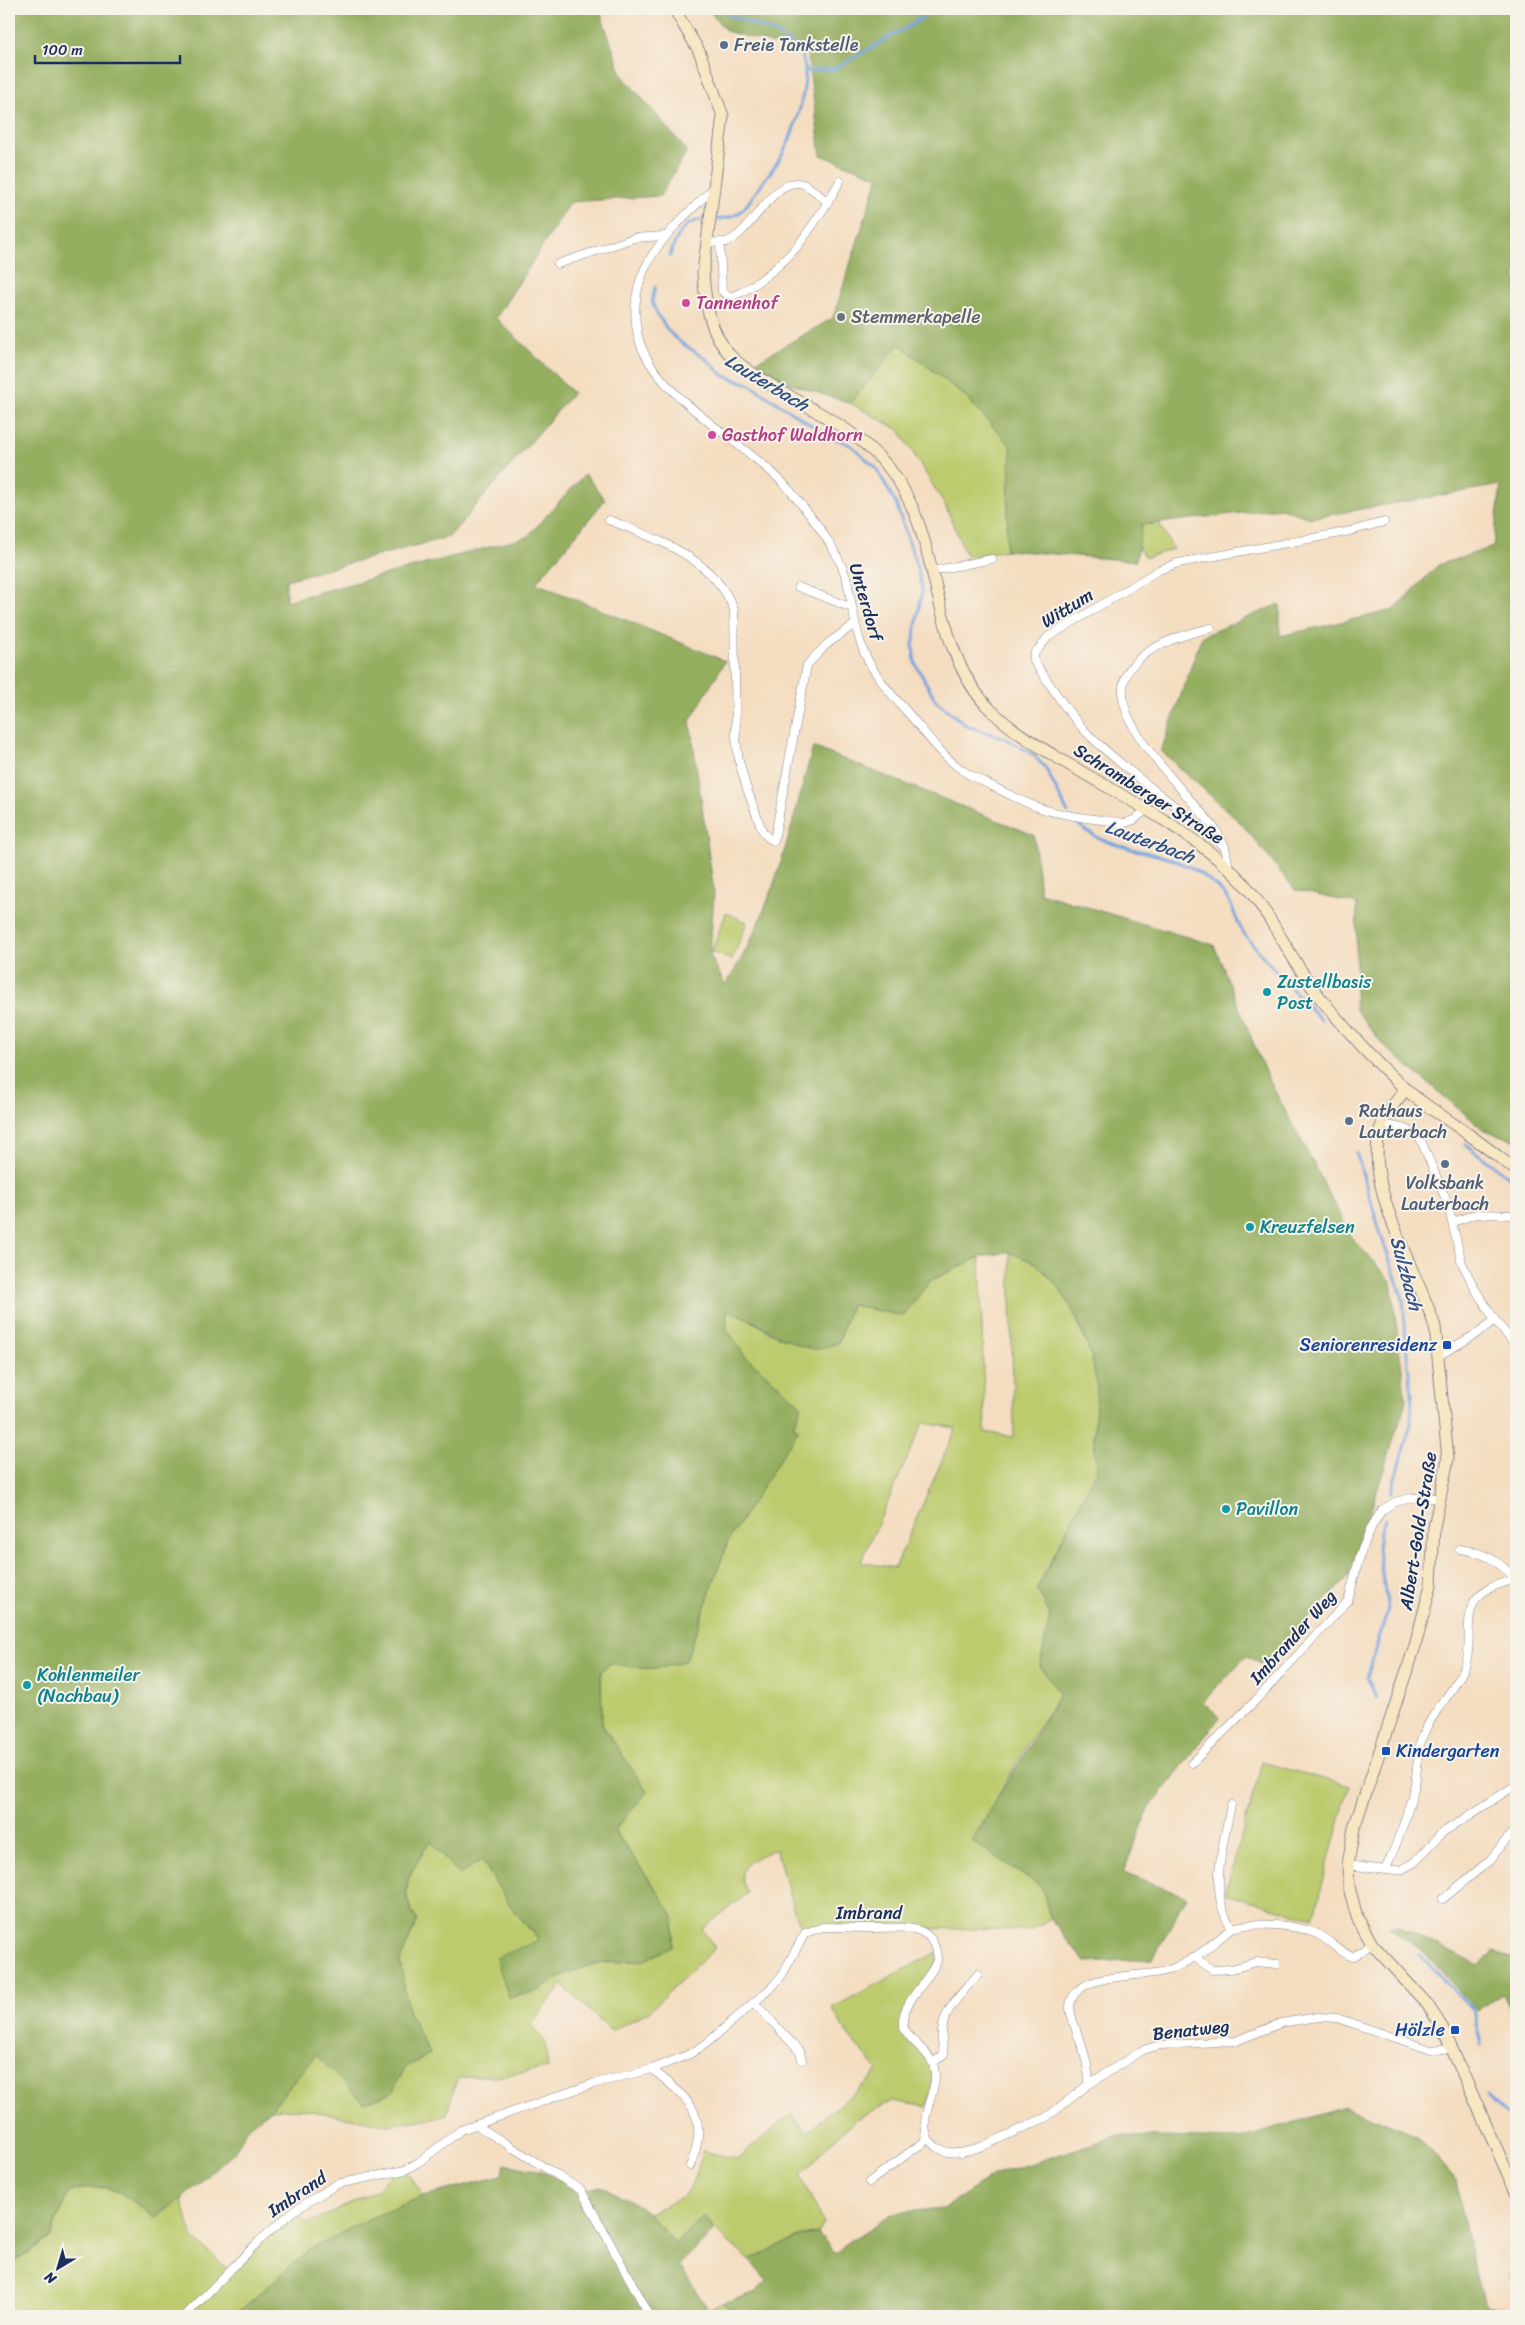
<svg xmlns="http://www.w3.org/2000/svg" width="1525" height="2325" font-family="Sriracha,sans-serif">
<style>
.green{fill:#bccb6d;stroke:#6c7d66;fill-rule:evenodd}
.forest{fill:#95af60;stroke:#586f5f}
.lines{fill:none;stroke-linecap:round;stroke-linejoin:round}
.stream{stroke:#75a3de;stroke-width:3}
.street-casing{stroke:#88868f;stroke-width:9}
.secondary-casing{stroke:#88868f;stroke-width:13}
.street{stroke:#fff;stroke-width:8}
.secondary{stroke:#f8e7c3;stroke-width:11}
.service-dot{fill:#5c6f8a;stroke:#f7f3e8;stroke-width:2}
.hotel-dot{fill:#d1479c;stroke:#f7f3e8;stroke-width:2}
.worship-dot{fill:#6b7280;stroke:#f7f3e8;stroke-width:2}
.culture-dot{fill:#0f9aa8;stroke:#f7f3e8;stroke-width:2}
.transit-dot{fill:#1a4fb4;stroke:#f7f3e8;stroke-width:2}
.labels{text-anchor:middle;stroke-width:4;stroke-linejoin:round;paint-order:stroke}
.service-label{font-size:18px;fill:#4e5e75;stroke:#f7f3e8;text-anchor:start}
.hotel-label{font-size:18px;fill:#b23c85;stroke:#f7f3e8;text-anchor:start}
.worship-label{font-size:18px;fill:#5b616d;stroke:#f7f3e8;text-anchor:start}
.street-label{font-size:18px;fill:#1b2f5e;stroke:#f7f3e8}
.culture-label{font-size:18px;fill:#0d838f;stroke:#f7f3e8;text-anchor:start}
.transit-label{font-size:18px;fill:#164399;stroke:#f7f3e8;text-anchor:end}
.water-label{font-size:19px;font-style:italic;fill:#365284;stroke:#f7f3e8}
</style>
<rect width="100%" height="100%" fill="#f7f3e8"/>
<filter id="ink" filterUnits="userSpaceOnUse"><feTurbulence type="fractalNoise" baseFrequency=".02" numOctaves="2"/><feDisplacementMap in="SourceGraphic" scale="10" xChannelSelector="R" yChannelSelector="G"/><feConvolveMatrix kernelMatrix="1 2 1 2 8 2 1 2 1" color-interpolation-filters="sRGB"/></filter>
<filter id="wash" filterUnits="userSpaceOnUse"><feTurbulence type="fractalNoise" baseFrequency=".0096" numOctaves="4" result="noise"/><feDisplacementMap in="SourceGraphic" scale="20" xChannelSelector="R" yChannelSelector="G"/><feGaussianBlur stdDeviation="1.12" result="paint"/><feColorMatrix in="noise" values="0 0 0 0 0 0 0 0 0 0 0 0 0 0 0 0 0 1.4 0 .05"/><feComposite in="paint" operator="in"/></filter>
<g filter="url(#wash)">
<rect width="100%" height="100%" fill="#f4ddc0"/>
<g class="green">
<polygon points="899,344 965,396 1011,446 1006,550 967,557 945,505 899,430 850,403"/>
<polygon points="1159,523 1173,549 1145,558 1138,546 1141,525"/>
<polygon points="726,913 747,922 732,960 711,952"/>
<path d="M1010 1252 1036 1263 1058 1286 1070 1303 1092 1358 1097 1388 1094 1438 1097 1470 1037 1588 1050 1615 1040 1666 1060 1694 1025 1748 972 1841 1042 1887 1050 1918 1032 1930 823 1927 805 1933 795 1914 776 1849C754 1858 730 1866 748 1893L702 1929 715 1948 648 2012 611 2031 562 1985 531 2024 545 2042 548 2068 498 2076H472L457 2079 446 2116 389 2125 301 2109 270 2110 316 2055 392 2092 405 2068 430 2054 408 2011 400 1961 417 1920C395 1886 412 1872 430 1841L482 1860 509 1904 539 1941 503 1978 509 1998 538 1991 556 1978 593 1964 645 1960 674 1917 654 1886 614 1830 647 1792 602 1724 601 1671 611 1662C639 1669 658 1672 686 1660L728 1541 798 1429 793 1426 802 1406 745 1356 726 1328 727 1310 738 1313 775 1335 815 1349 838 1343 851 1305 903 1316 931 1280 980 1257 985 1432 1014 1437ZM923 1423 956 1428 895 1568 861 1562Z"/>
<polygon points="1262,1762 1349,1786 1313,1918 1225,1894"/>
<path d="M937 1952V1961L903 2022 935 2072 927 2107 892 2101 857 2119 831 2142 800 2176 824 2223 818 2233 799 2237 749 2260 715 2230 705 2217 675 2243 648 2213C688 2196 693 2195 702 2151L738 2159 791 2114 807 2132 870 2079 878 2070 847 2034 832 2008Z"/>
<path d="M405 2170 424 2196 366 2220 258 2297 234 2316H9V2266L50 2238 68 2193C109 2179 124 2193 155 2218L182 2199 192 2237 229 2270 292 2212 308 2224 375 2191 391 2174Z"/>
<polygon points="723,2303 745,2316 704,2316 708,2309"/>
</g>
<g class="forest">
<path d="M9 9H599L622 75 687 151 660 196 571 202 496 318 573 393 449 537 286 580V601L527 537 585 474 605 500 536 583 725 661 690 721 714 892 710 955 725 985C772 916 791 827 813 747L1034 835 1040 893 1214 945 1265 1072 1353 1239 1391 1282 1406 1402 1349 1576 1263 1665 1246 1656 1203 1702 1220 1717 1149 1809 1123 1873 1187 1897 1153 1959 1085 1962 1050 1918 1042 1887 972 1841 1060 1694 1040 1666 1050 1615 1037 1589 1097 1470 1094 1437 1097 1388 1092 1358 1078 1320 1058 1286 1036 1263 1009 1252 980 1257 931 1280 903 1316 851 1305 838 1343C831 1345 821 1350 814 1349 784 1345 756 1317 727 1311V1329L745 1356 802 1406 793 1426 799 1429 728 1541 686 1660C657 1672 640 1669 611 1663L601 1671 602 1724 647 1792 614 1831 654 1886 674 1917 673 1947 645 1960 593 1964 556 1978 538 1991 509 1998 496 1958 539 1940 509 1904 482 1860 459 1875 430 1841C412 1871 395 1887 417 1920L400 1961 408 2011 430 2054 405 2068 392 2092 364 2103 316 2055 270 2110 247 2128 234 2152 182 2199 155 2218C124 2193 108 2178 68 2193L50 2237 9 2266Z"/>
<polygon points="708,9 1516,9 1516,1141 1484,1130 1384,1046 1355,1009 1357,904 1295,890 1241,823 1161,751 1202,636 1280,604 1280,636 1394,610 1438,565 1493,547 1501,485 1310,518 1281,508 1142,525 1136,561 1006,550 1011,446 965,396 899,344 850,403 797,386 754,363 833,318 878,177 821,155 807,53 726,31"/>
<polygon points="1398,1926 1479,1966 1493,1951 1516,1959 1516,2019 1503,1995 1476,2010 1421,1949 1387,1927"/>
<polygon points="1345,2107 1418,2136 1456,2180 1468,2242 1485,2305 1516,2310 1516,2316 745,2316 723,2303 756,2292 767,2281 749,2260 799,2237 818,2233 836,2254 847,2243 893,2213 944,2208 995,2175 1117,2136 1240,2139"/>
<polygon points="505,2164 541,2171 581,2190 601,2186 630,2200 648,2213 675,2243 705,2216 715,2230 679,2265 708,2309 704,2316 234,2316 310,2249 366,2220 424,2196 501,2176"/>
</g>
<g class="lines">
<g class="stream">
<polyline points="806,71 834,69 911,25 934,9"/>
<path d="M670 256C687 197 718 233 742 210 748 205 753 195 758 189 765 178 774 169 780 158 794 137 816 71 798 50 778 28 743 24 718 9"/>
<polyline points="655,287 652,302 657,314 669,332 680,342 706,359 724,376 749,384 825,434 852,446 877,469 896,504 915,560 922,590 913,646 915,663 936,701 967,726 1005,738 1032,754 1045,767 1068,813"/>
<path d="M1072 818C1106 857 1163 845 1202 875 1212 882 1222 890 1229 901 1235 912 1237 925 1245 935 1269 965 1295 992 1321 1020"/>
<polyline points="1466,1145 1516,1182"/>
<polyline points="1356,1152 1382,1238 1403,1299 1408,1366 1412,1393 1411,1424 1391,1492"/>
<polyline points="1377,1698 1367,1677 1388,1609 1378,1549 1380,1532 1385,1519"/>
<polyline points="1419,1954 1473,2010 1481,2044"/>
<polyline points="1487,2097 1516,2124"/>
</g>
</g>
</g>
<g filter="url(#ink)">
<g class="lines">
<g class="street-casing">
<g id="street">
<path d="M714 188C670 230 623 269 638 336 653 399 752 444 792 493 812 517 836 547 846 577 852 599 853 622 861 644 870 671 890 693 909 714 925 733 942 756 962 770 970 776 981 780 990 785 1006 793 1023 802 1040 808 1067 817 1096 819 1125 823L1134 820 1146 810"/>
<polyline points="828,202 840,181"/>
<path d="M706 242C712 242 720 243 726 242 752 234 773 175 803 184 811 187 821 197 828 202 805 237 794 256 759 281 749 288 741 294 729 297L722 291 720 242"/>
<polyline points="558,264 634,238 664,236"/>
<path d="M609 520C656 539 715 558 734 610L736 738 739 761 746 786 762 830 767 837 774 841 807 665 827 644 855 624"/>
<polyline points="932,571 992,559"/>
<polyline points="798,587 852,608"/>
<path d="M1211 628C1044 667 1154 753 1216 830L1225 847 1229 868"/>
<path d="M1225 847C1181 808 1131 776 1089 735 1068 714 1051 686 1034 661V654L1048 637 1159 570 1178 563 1346 532 1384 522"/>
<path d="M1382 1125C1397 1126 1408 1128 1420 1138L1447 1202 1462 1263 1475 1289 1495 1320 1516 1346"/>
<polyline points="1453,1222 1476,1214 1516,1215"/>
<polyline points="1438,1356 1473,1336 1495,1320"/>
<path d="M1459 1549C1484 1552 1498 1561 1516 1579"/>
<polyline points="1192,1763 1255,1701 1348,1601 1361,1552 1372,1526 1382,1510 1395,1502 1411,1498 1440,1498"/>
<path d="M1231 1805C1224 1842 1207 1894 1232 1928 1253 1922 1297 1924 1317 1934 1330 1940 1338 1952 1353 1957L1372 1944"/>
<path d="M1348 1865 1385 1870C1398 1842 1408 1814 1415 1784 1418 1767 1417 1751 1423 1735 1433 1710 1455 1691 1465 1666 1473 1646 1464 1622 1474 1602 1482 1588 1502 1583 1516 1579"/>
<polyline points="1385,1870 1401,1870 1415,1862 1442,1833 1516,1785"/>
<polyline points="1443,1899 1489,1861 1516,1828"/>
<polyline points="1196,1958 1212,1970 1232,1969 1256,1962 1277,1964"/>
<polyline points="755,2003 800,2052 802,2060"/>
<path d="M933 2063 944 2054C935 2015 955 2002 978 1974"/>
<path d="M652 2069C690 2100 711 2115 690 2166"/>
<path d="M1089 2084C1089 2066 1084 2050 1077 2033 1075 2026 1070 2015 1070 2007 1072 1971 1140 1978 1165 1971 1192 1963 1211 1945 1232 1928"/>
<polyline points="476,2125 581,2190 650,2316"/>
<polyline points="869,2182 928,2139 936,2147 947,2152 961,2153 983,2146 1047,2117 1089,2084 1143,2050 1160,2045 1236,2041 1281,2023 1318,2017 1337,2018 1431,2050 1451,2048"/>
<path d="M185 2316 258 2242 292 2212 337 2184 405 2170 419 2162 461 2130 592 2084 652 2069 690 2054 707 2043 773 1986 782 1975 805 1933 823 1927C839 1927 856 1928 873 1928 902 1928 936 1921 937 1961 930 1979 903 2002 903 2021 903 2039 928 2049 933 2064 942 2090 917 2111 928 2139"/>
</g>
</g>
<g class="secondary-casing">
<g id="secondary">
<path d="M674 9 699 51 723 116 703 273C705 302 710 333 730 355 741 367 757 376 771 385 812 410 858 430 889 468 944 537 927 639 986 705 1009 730 1040 747 1068 764 1122 796 1181 825 1227 867 1267 901 1286 954 1318 995 1344 1028 1374 1060 1404 1088 1420 1102 1438 1113 1455 1125 1476 1139 1496 1155 1516 1170"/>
<path d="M1406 1089C1397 1100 1387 1111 1382 1124 1360 1183 1418 1271 1435 1327L1448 1459 1434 1527 1431 1585 1415 1646 1354 1828 1348 1865 1349 1887 1357 1917 1372 1944 1427 2004 1442 2027 1516 2192"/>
<polyline points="1516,2274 1516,2275"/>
</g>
</g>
<use href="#street" class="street"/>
<use href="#secondary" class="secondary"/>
</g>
</g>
<g class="service-dot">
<circle cx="724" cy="45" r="5"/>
<circle cx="1349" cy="1121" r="5"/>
<circle cx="1445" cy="1164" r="5"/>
</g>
<g class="hotel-dot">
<circle cx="686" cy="303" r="5"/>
<circle cx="712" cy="435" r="5"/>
</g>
<circle class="worship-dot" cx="841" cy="317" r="5"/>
<g class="culture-dot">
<circle cx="1267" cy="992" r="5"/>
<circle cx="1250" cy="1227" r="5"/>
<circle cx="1226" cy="1509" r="5"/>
<circle cx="27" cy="1685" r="5"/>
</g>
<g class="transit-dot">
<rect x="1442" y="1340" width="10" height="10" rx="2.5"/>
<rect x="1381" y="1746" width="10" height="10" rx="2.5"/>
<rect x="1450" y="2025" width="10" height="10" rx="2.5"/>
</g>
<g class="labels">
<g class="service-label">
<text x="734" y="51">Freie Tankstelle</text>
<text x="1359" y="1117">Rathaus<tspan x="1359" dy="21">Lauterbach</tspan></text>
<text x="1445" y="1189" text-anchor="middle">Volksbank<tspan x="1445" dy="21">Lauterbach</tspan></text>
</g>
<g class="hotel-label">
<text x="696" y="309">Tannenhof</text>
<text x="722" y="441">Gasthof Waldhorn</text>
</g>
<g class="worship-label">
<text x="851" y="323">Stemmerkapelle</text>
</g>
<g class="street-label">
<text transform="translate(866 602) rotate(74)" y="6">Unterdorf</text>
<text transform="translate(1067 608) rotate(-32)" y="6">Wittum</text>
<text transform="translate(1149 794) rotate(32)" y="6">Schramberger Straße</text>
<text transform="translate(1418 1531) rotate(-81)" y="6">Albert-Gold-Straße</text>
<text transform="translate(1293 1637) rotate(-48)" y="6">Imbrander Weg</text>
<text x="869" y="1919">Imbrand</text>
<text transform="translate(1191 2030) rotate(-6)" y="6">Benatweg</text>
<text transform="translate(297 2194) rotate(-34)" y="6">Imbrand</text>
</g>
<g class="culture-label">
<text x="1277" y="988">Zustellbasis<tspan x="1277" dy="21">Post</tspan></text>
<text x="1260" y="1233">Kreuzfelsen</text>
<text x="1236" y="1515">Pavillon</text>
<text x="37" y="1681">Kohlenmeiler<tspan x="37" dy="21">(Nachbau)</tspan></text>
</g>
<g class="transit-label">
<text x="1437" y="1351">Seniorenresidenz</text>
<text x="1396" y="1757" text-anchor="start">Kindergarten</text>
<text x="1445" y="2036">Hölzle</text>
</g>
<g class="water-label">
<text transform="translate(767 382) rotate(31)" y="7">Lauterbach</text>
<text transform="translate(1150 841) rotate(20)" y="7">Lauterbach</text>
<text transform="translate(1407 1273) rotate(75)" y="7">Sulzbach</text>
</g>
</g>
<rect width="1525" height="2325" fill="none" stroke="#f7f3e8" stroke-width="30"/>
<g transform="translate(58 2268) rotate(218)" stroke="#f7f3e8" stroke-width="4" paint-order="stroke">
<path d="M0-4L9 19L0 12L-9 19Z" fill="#1b2f5e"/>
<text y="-8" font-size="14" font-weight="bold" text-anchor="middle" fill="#1b2f5e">N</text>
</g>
<path d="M35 55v8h145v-8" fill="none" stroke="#1b2f5e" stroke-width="2.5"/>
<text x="42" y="55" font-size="15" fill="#1b2f5e" stroke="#f7f3e8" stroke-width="4" paint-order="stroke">100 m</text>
</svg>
